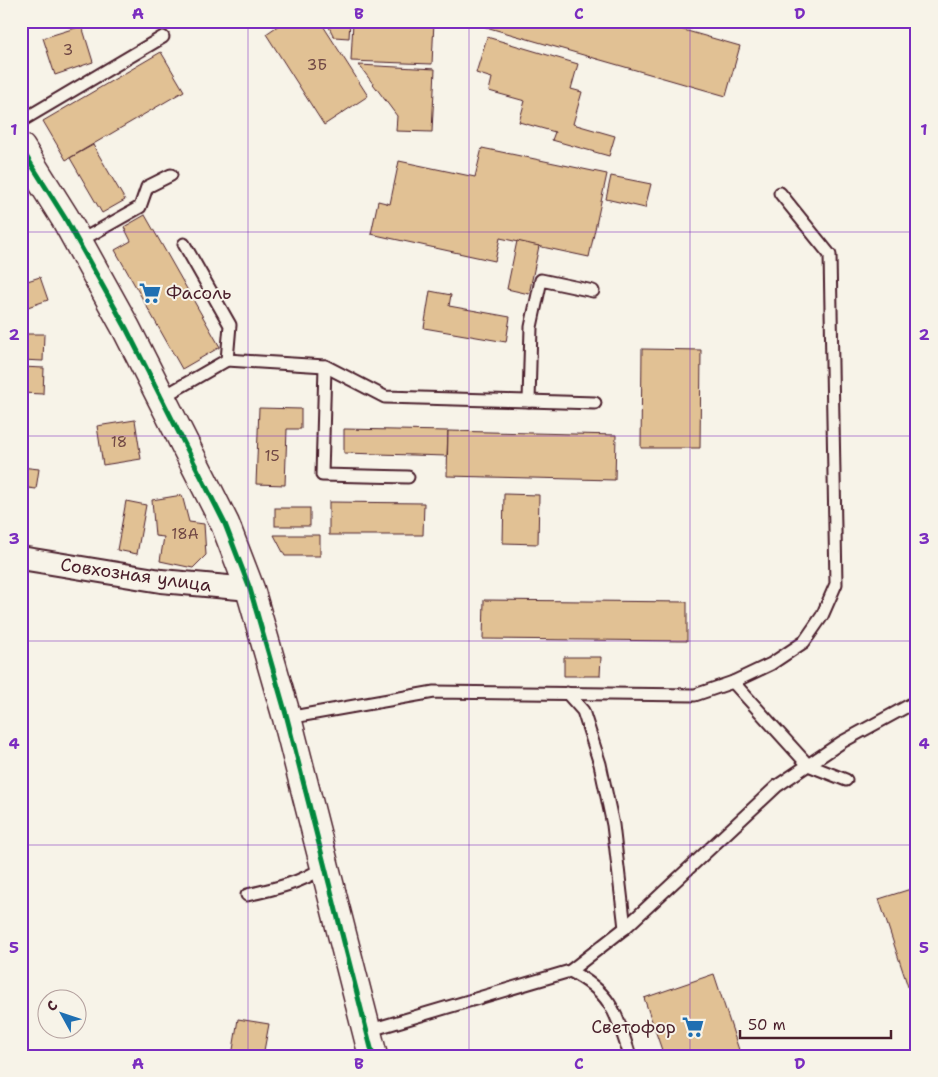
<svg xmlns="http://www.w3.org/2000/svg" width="938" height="1077" font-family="'Shantell Sans',sans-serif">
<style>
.building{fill:#e1c194;stroke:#4a1f2b}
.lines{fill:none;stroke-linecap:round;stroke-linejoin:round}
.service-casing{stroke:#4a1f2b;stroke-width:15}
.minor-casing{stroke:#4a1f2b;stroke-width:26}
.tertiary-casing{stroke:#4a1f2b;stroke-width:31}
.service{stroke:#f7f3e8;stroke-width:11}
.minor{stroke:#f7f3e8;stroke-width:22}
.tertiary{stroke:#f7f3e8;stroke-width:28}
.cycleway-casing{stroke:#f7f3e8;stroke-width:8}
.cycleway{stroke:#00873e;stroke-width:5}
.grid{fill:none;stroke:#7b2cbf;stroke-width:1;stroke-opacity:0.55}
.labels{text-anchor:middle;stroke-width:4;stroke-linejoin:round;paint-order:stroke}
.number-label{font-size:15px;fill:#704845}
.poi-label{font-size:18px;fill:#4a1f2b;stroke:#f7f3e8;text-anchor:start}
.street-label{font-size:18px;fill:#4a1f2b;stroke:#f7f3e8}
.neatline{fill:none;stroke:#7b2cbf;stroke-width:2}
.grid-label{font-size:16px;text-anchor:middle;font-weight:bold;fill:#7b2cbf}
</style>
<rect width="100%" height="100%" fill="#f7f3e8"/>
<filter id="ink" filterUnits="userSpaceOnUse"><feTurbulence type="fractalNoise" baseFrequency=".02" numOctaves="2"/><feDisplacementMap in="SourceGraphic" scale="10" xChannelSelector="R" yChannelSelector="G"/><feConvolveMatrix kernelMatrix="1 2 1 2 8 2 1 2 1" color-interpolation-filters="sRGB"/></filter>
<g filter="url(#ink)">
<g class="building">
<polygon points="285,21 320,21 368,96 324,125 266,34"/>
<polygon points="326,21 350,21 349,38 334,37"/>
<polygon points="353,21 434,21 432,64 351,61"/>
<polygon points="465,21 652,21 740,46 726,96"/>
<polygon points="82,26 93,62 55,75 43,38"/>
<polygon points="487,37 578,64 571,89 582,92 573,124 615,136 609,156 552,140 555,132 519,122 525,101 489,91 492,78 476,73"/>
<polygon points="161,52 184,91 66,160 43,121"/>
<polygon points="359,65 435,69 432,132 396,131 397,116"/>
<polygon points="93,145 125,200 102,213 70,158"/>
<polygon points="482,148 607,174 589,257 500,238 495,261 371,234 378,201 390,204 399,161 475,177"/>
<polygon points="611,176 651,184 645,208 606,199"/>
<polygon points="145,215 220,347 182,369 115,250 131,241 124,227"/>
<polygon points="517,241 539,246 529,294 507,289"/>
<polygon points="40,277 48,300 22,309 21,283"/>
<polygon points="430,291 451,295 449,306 510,317 506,342 424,328"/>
<polygon points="21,334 44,334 43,361 21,360"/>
<polygon points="642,349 701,350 700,448 641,448"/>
<polygon points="21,367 44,368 43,394 21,393"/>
<polygon points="259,408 301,409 301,429 287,429 285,485 256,484"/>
<polygon points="135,420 141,459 103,465 97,426"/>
<polygon points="344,429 448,431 447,456 344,453"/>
<polygon points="448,431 616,435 615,480 447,476"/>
<polygon points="21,467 39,469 36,489 21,487"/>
<polygon points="504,494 539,495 538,544 503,543"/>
<polygon points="182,495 189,522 204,524 206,555 193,568 160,561 164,537 155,536 152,500"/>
<polygon points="126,501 146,505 137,554 117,550"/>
<polygon points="329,502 424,503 423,535 329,535"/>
<rect x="275" y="508" width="35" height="18"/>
<polygon points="274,535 320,535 320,556 285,556"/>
<polygon points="484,600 687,602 687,641 483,639"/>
<polygon points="564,657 601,657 600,676 564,676"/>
<polygon points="917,876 917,1014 879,899 914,888 911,878"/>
<polygon points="714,974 741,1056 664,1056 644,998"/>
<polygon points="238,1019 269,1024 263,1056 232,1056"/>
</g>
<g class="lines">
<g class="service-casing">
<g id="service">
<polyline points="21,121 163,37"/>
<polyline points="78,242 140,207 147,187 171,175"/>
<polyline points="227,360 325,366 385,397 595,403"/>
<polyline points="325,366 322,475 408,477"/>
<polyline points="161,398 227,360 230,325 184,244"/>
<polyline points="529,401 531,327 541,280 593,291"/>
<polyline points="733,682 808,765 846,780"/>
<polyline points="567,693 583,711 600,764 613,825 625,928"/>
<polyline points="287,718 434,692 695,695 733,682 771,664 804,642 822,616 836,584 830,255 780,193"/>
<path d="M247 895C274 889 301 883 324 867"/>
<path d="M570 971C612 993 616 1013 630 1056"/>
<polyline points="367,1031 570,971 625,928 777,786 842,742 917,701"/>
</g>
</g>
<g class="minor-casing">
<polyline id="minor" points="21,558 161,581 250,589"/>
</g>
<g class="tertiary-casing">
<polyline id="tertiary" points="21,148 65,218 126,328 225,524 250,589 287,718 373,1056"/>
</g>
<use href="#service" class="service"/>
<use href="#minor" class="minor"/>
<use href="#tertiary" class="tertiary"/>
<g class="cycleway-casing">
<polyline id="cycleway" points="21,148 65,218 126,328 225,524 250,589 287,718 373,1056"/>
</g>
<use href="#cycleway" class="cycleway"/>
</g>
</g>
<path class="grid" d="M248 21V1056M469 21V1056M690 21V1056M21 232H917M21 436H917M21 641H917M21 845H917"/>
<defs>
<g id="supermarket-bare" transform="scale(1.725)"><path d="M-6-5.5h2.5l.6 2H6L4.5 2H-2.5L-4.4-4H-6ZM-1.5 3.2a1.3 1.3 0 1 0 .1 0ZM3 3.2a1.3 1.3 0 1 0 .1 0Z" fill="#1f6fb2" stroke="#f7f3e8" stroke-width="2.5" paint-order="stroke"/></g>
</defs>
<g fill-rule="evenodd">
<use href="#supermarket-bare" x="150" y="293"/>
<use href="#supermarket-bare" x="693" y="1027"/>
</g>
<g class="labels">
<g class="number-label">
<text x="68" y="55">3</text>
<text x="317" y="70">3Б</text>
<text x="119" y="447">18</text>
<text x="272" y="461">15</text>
<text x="185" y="539">18А</text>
</g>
<g class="poi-label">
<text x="166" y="299">Фасоль</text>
<text x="676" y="1033" text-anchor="end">Светофор</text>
</g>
<g class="street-label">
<text transform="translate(136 575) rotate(8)" y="6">Совхозная улица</text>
</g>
</g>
<rect width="938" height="1077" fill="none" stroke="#f7f3e8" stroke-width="55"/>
<g transform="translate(62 1014) rotate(310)"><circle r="24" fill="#f7f3e8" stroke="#b29e9c"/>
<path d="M0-4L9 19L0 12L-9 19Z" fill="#1f6fb2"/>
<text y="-8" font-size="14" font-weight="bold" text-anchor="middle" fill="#4a1f2b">С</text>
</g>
<path d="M740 1030v8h151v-8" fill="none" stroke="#4a1f2b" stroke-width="2.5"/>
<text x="748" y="1030" font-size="15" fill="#4a1f2b" stroke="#f7f3e8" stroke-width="4" paint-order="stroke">50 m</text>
<rect x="28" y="28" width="882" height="1022" class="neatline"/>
<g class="grid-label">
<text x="138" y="19">A</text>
<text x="359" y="19">B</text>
<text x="579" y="19">C</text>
<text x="800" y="19">D</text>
<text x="14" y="135">1</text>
<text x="924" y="135">1</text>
<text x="14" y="340">2</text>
<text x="924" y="340">2</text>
<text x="14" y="544">3</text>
<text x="924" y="544">3</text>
<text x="14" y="749">4</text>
<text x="924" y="749">4</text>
<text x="14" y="953">5</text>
<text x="924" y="953">5</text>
<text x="138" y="1069">A</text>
<text x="359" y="1069">B</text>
<text x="579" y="1069">C</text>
<text x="800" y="1069">D</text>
</g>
</svg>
